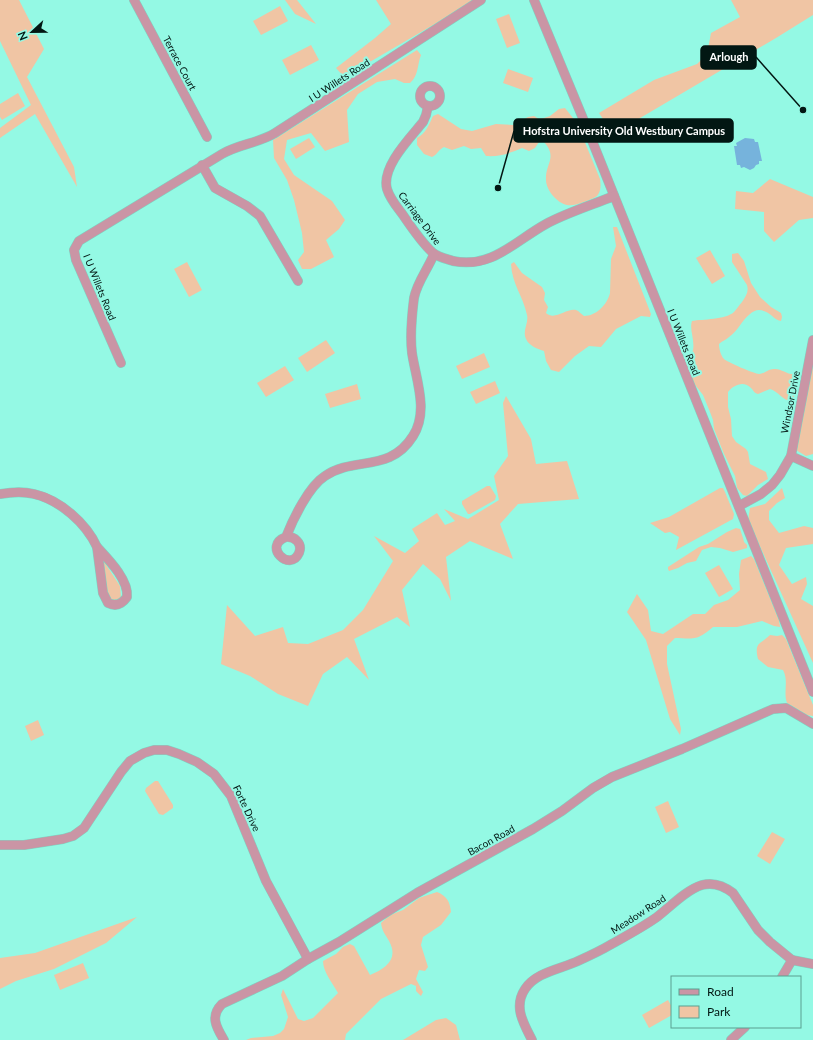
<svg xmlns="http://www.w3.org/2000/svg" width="813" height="1040" font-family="Lato,sans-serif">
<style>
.green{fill:#f0c5a4}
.water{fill:#76b3dc}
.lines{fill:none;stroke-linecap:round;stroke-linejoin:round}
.minor-casing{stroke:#7dd5c3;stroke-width:10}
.minor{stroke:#ca95a5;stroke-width:9}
.labels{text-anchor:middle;stroke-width:4;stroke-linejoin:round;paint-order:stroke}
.street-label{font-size:10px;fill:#021713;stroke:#94f9e4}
.leader{fill:none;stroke:#021713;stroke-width:1.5}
.callout-dot{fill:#021713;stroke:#94f9e4;stroke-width:1.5}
.callout{fill:#021713;stroke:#021713;stroke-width:1.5}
.callout-label{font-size:11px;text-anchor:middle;font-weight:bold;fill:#fff}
</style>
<rect width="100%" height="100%" fill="#94f9e4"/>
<g class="green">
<polygon points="0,0 19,0 44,49 27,77 74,167 77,187 35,114 0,138 0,128 31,105 0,41"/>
<polygon points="285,0 297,0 316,24 295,14"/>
<polygon points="376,0 476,0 344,77 336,68 375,38 391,24"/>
<polygon points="731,0 813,0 813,15 776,38 613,134 599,113 654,80 697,64 707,54 711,33 740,17"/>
<polygon points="280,6 288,21 261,35 253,21"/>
<polygon points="509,14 520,43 507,48 496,19"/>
<polygon points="311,45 319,60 290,75 282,60"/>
<path d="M417 50 421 55C417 65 419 75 410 83H404L395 79 377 82 358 94 347 110 349 142 325 151 311 133 287 140 284 159 294 175 332 201 345 220 339 229 326 240 334 257 311 269H302L298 260 304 252 302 233 294 200 287 180 274 158 273 140Z"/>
<polygon points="508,69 533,78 528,92 503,83"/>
<polygon points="18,93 25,106 2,120 0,117 0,104"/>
<path d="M565 108 577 123 600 179C601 186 601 191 597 196 591 200 573 207 567 205 557 203 546 190 546 180 545 163 558 158 544 142H539L535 148 529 151 522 148C510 153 500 157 486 156L481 148 471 149 464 146 452 150 444 147C439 149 437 155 432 157L424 154 417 145V138C426 133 429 125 433 116L438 114 461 129 472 131 496 124 513 125 528 117 534 116 539 119 544 118 550 116 559 109Z"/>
<polygon points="309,138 315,147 296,159 290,149"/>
<polygon points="770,179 813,197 813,218 799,220 774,242 764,231 764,212 735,209 736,191 753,193"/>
<path d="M613 227H617L651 314 650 317 641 316 616 329 601 347 589 346 575 356 559 372 551 370 546 361 544 351C538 349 529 346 526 339 522 331 529 323 527 315 523 296 512 284 511 264L514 262 522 273 542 287 545 293 544 300 548 307 546 313C555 321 566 308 576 310 579 311 581 314 584 316 596 316 607 305 610 293L611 259 616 246Z"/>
<polygon points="710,250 725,276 712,284 696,258"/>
<path d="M738 253 744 261 751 283 760 297 771 307 781 313 782 317 781 321C772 319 771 311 759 310 756 310 752 312 750 314 742 320 738 331 729 337 726 340 722 341 719 344 719 349 721 356 724 359 727 362 755 374 759 374 764 374 768 369 774 369 781 368 787 375 795 374L796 378 793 385 794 397 791 401C782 400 779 392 770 389L758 394C754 393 754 391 751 388 744 380 733 385 728 392V407L731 419 732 436 736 442 746 449 748 452 750 464 766 472 768 479 758 485 747 496 743 495 737 488 735 476 724 454 714 429 713 420 710 412 703 395 692 381 684 362C687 357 692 356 693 350 695 340 689 329 692 321 703 319 725 320 734 312 737 309 739 305 742 302 746 296 749 292 747 285L732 262V254Z"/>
<polygon points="187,262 202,290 189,297 174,269"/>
<polygon points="326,340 335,353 307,372 298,358"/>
<polygon points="484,353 490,367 462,379 456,366"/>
<polygon points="813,358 813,454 806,456 796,450"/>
<polygon points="285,366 294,380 266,397 257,383"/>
<polygon points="495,381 500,393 476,404 470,392"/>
<polygon points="357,384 361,399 330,408 325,394"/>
<polygon points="506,396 531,439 536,464 567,461 579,499 518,504 500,524 513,559 470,541 446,557 451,601 440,579 423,564 402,590 410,627 397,617 354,639 369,680 347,657 323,674 308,706 278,694 250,676 221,664 227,605 255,636 283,627 288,643 308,644 343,630 363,610 393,561 374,536 405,553 419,541 412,529 437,513 445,525 455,521 444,509 468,519 499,500 494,476 508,456 503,403"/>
<polygon points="487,486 490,486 496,496 495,500 470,514 468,514 462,504 462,501"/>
<polygon points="720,488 723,488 725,492 734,514 733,519 676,550 679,537 670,532 665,533 650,523 669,517"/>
<polygon points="782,488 785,498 777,503 769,511 769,520 779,533 804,526 813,528 813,544 786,548 779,565 792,584 806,577 807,584 801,599 813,606 813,663 748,520 750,508 765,504"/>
<polygon points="736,528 740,529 743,538 744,542 747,545 747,548 733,552 720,548 711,547 702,550 696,561 687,563 678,568 669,571 668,569 668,567 699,547 708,544 727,532"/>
<path d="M751 556 754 559 779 620 780 627 774 626 762 621 737 627H713C698 640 695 639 675 638L667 646V664L681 729 680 735 670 719 646 640 627 612 637 594 648 610 651 631 663 634 693 614H705L714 605 728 600 740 590 739 574 741 560Z"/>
<polygon points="103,560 120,586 121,598 116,601 108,599"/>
<polygon points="719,565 733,589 719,597 705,573"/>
<path d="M770 635 777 636 782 635 786 639 813 705V716L807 715 787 703C783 692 789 681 783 670L768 667 758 659C754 642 760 645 770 635Z"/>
<polygon points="38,720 44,735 31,741 25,726"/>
<polygon points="155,781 158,781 173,805 173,808 163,815 159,814 145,791 146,788"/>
<polygon points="668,801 679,827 666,833 655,807"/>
<polygon points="772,832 785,839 770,864 757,856"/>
<path d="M437 892C447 896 450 902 451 912L441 925 423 937 421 945 428 967 425 971 419 970 416 979 423 992 421 996 416 991V986L411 984 381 999 346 1034 345 1040H246L251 1038 273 1036 280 1033 284 1029 288 1017 281 995 283 989 298 1019 304 1021 313 1018 338 993C332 982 323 972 323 961L336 954 343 947 350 944 354 946 370 975C386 968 399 959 389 941 385 934 382 931 381 923L390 915 403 910 419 898Z"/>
<polygon points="137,917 106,943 54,969 16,981 0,989 0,958 35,953"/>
<polygon points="83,963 89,978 60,990 54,975"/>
<polygon points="668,1000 672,1007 672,1015 649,1028 642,1015"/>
<polygon points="446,1018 456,1025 460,1040 403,1040 436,1020"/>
</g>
<polygon class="water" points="745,138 754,139 755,142 758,142 762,161 759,161 759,164 756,165 754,168 750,170 744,167 741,168 740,165 737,165 734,146 737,146 736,143"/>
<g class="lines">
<g class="minor-casing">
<g id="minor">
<polyline points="134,0 207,137"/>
<polyline points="534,0 589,133 813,692"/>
<circle cx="430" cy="96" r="10"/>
<path d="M428 106 426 115 423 122C410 138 381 167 387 189 390 199 397 207 403 215 412 228 421 242 433 253 438 257 447 259 453 261 492 269 515 241 546 224 566 213 592 205 614 196"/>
<polyline points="202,165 215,188 247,206 260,216 298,281"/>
<path d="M121 363 76 260 74 250 79 241 222 154C239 144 259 143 275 133L481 0"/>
<polyline points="791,456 813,466"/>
<path d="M0 494C11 492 23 491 34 494 60 500 86 523 97 547"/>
<polyline points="739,506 761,494 772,485 780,475 791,456 813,340"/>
<path d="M286 537C294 536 303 543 299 553 290 573 262 546 286 537 293 519 309 486 325 476 354 456 390 473 413 436 429 411 416 380 412 353 410 337 412 314 414 298 417 282 428 269 434 254"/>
<path d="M97 547C108 559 129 580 127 597 122 604 116 607 108 603L103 593Z"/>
<polyline points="0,845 24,845 63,839 73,836 84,828 121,772 130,761 144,753 154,750 167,750 179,754 197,762 214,774 231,796 266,881 308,959"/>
<polyline points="792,960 813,964"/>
<path d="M224 1040C216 1027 210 1016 222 1004L282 976 308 959 339 942 417 893 533 829 562 811 593 788 612 777 682 749 773 709 786 708 813 724"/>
<path d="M532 1040C524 1024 513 1007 525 989 536 972 561 969 578 961 589 956 600 951 610 945 626 936 643 927 657 917 670 907 686 890 702 885 713 882 724 886 733 893L758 930 770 942 792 960 782 977"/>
<polyline points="731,1040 745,1027"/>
</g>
</g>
<use href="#minor" class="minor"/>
</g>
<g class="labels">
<g class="street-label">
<text transform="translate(180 63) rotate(62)" y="4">Terrace Court</text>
<text transform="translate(339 80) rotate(-33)" y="4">I U Willets Road</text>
<text transform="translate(420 218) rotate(53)" y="4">Carriage Drive</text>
<text transform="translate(100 287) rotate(68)" y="4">I U Willets Road</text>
<text transform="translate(684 342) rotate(68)" y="4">I U Willets Road</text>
<text transform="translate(790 402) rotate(-79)" y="4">Windsor Drive</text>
<text transform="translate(247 808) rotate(65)" y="4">Forte Drive</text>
<text transform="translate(491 840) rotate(-29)" y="4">Bacon Road</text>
<text transform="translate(638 914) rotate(-33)" y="4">Meadow Road</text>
</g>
</g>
<path class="leader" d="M803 110L756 57M498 188L514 131"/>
<g class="callout-dot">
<circle cx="803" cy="110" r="4"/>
<circle cx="498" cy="188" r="4"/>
</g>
<g class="callout">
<rect x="701" y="46" width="55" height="23" rx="4"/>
<rect x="514" y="119" width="219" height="23" rx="4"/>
</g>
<g class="callout-label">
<text x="729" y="61">Arlough</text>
<text x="624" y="135">Hofstra University Old Westbury Campus</text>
</g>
<rect x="671" y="976" width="130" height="52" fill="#94f9e4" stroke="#5a9f90"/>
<rect x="679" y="989" width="20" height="6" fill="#ca95a5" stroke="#5a9f90"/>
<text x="707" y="996" font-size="12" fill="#021713">Road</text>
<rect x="679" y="1006" width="20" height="12" fill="#f0c5a4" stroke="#5a9f90"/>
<text x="707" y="1016" font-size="12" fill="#021713">Park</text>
<g transform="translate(32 32) rotate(248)" stroke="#94f9e4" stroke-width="3" paint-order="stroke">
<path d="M0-3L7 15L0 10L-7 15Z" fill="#021713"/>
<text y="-6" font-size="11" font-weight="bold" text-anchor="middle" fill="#021713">N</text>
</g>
</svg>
